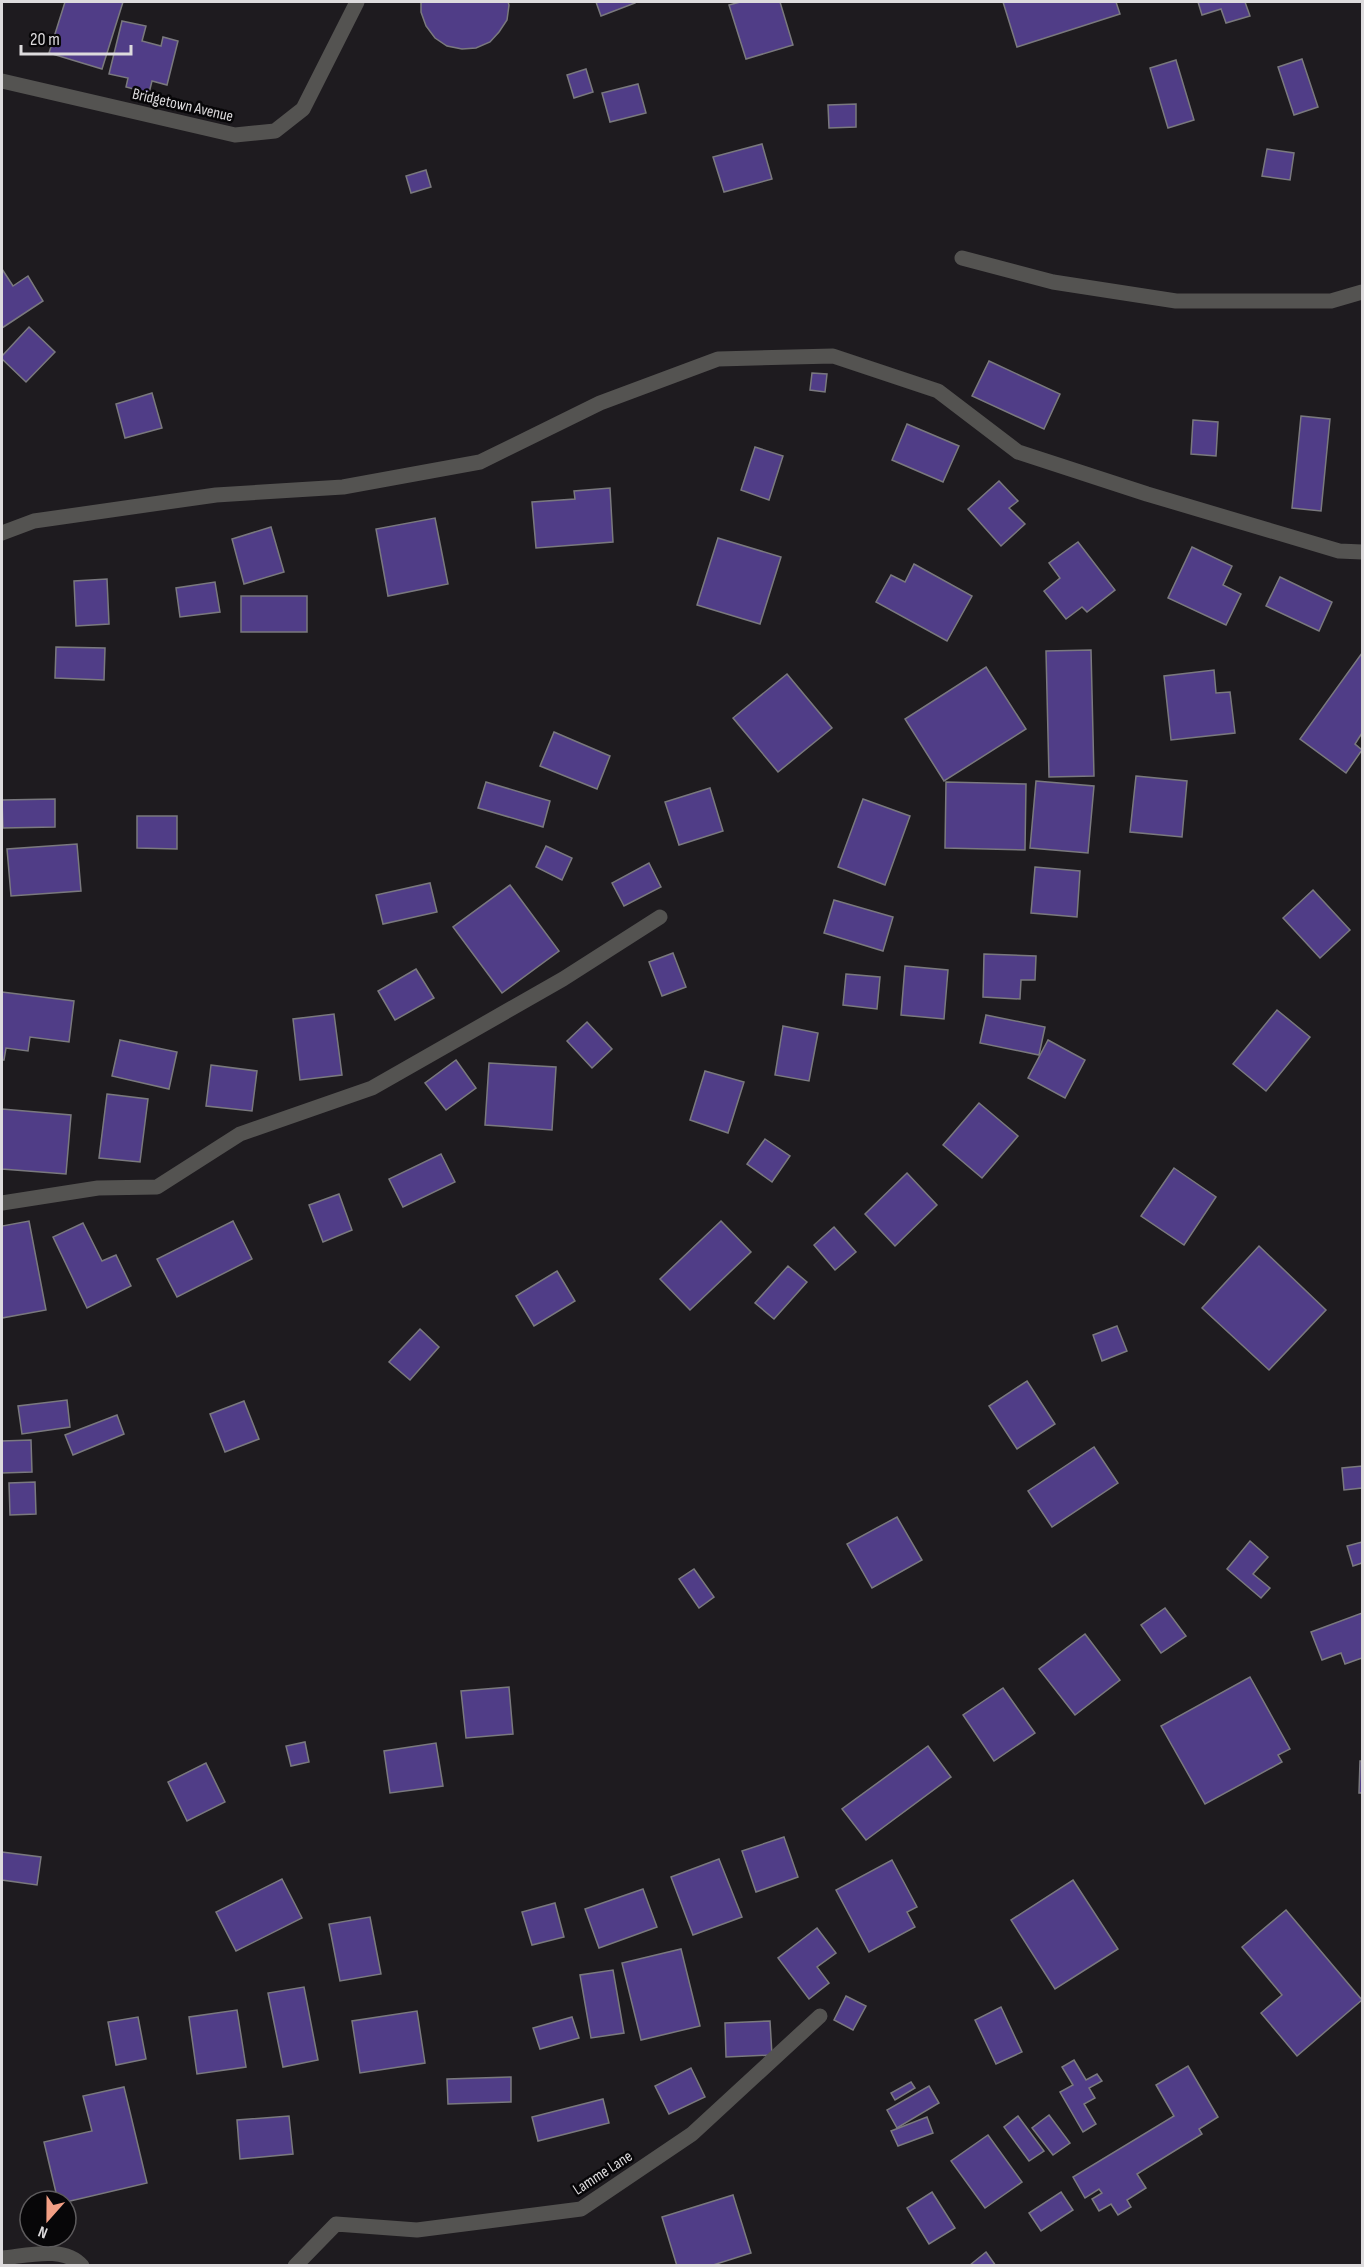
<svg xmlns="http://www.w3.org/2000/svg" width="1364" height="2267" font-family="'Sofia Sans Condensed',sans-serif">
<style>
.building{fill:#503d87;stroke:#7a797e;stroke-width:1.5}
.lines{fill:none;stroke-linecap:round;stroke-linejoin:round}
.street{stroke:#545351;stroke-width:15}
.labels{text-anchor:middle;stroke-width:5;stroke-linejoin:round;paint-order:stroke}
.street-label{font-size:16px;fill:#dddbdd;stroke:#070608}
</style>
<rect width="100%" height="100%" fill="#1e1b1f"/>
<g class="building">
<polygon points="65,2 123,2 102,69 49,53"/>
<polygon points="421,2 508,2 509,5 507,20 499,32 490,42 476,48 462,49 447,46 435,38 426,26 421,12"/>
<polygon points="596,2 635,2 635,3 601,16"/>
<polygon points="740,2 780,2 793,45 746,59 729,5"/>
<polygon points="1003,2 1116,2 1120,14 1017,47"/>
<polygon points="1198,2 1245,2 1250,16 1226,23 1221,9 1202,15"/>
<polygon points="122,21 146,26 142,41 161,46 163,37 178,41 167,85 152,81 149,93 126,87 128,78 109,74"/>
<polygon points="1302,59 1318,107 1294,115 1278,67"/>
<polygon points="1176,60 1194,120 1168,128 1150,68"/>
<polygon points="586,69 593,92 574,98 567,75"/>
<polygon points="638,84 646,113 610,122 602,93"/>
<polygon points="856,104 856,127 829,128 828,105"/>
<polygon points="762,144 772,179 724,192 713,157"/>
<polygon points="1267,149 1294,153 1290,180 1262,176"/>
<polygon points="426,170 431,187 411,193 406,176"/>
<polygon points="2,269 13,286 28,276 43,301 2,328"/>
<polygon points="29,327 55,352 26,382 2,359 2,356"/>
<polygon points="989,361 1060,394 1044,429 972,396"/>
<polygon points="812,373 827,374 825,392 810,390"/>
<polygon points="152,393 162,428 125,438 116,404"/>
<polygon points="1301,416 1330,419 1321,511 1292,508"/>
<polygon points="1193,420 1218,422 1216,456 1191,454"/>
<polygon points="907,424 959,446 943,482 892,460"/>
<polygon points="755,447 783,456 769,500 741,490"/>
<polygon points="999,481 1018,501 1009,508 1025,524 1001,546 968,509"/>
<polygon points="610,488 613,542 536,548 532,502 575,499 574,491"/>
<polygon points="435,518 448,584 388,596 376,529"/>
<polygon points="271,527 284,572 244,584 232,539"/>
<polygon points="718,538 781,557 760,624 697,605"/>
<polygon points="1078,542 1115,590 1087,612 1082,607 1066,619 1044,591 1060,578 1049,563"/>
<polygon points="1192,547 1232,566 1223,585 1241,594 1226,625 1168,598"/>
<polygon points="914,564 972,596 947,641 876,602 891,575 905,582"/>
<polygon points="1280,577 1332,602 1319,631 1266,606"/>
<polygon points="107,579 109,624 76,626 74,581"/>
<polygon points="215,582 220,612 180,617 176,588"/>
<rect x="241" y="596" width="66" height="36"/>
<polygon points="56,647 105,648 104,680 55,678"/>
<polygon points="1091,650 1094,776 1049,777 1046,651"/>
<polygon points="1362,653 1362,733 1355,744 1362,750 1346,773 1300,739"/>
<polygon points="986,667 1026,729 944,781 905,719"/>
<polygon points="1214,670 1216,693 1230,692 1235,733 1171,740 1164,676"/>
<polygon points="787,674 832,728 778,772 733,718"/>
<polygon points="554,732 610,756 597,789 540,766"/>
<polygon points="1136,776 1187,781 1182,837 1130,832"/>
<polygon points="1036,781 1094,786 1088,853 1030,848"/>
<polygon points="486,782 550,801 543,827 478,808"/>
<polygon points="946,782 1026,784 1025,850 945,848"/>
<polygon points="710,788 723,831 679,845 665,802"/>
<polygon points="55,799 55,827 3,828 2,800"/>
<polygon points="863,799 910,816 885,885 838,867"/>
<polygon points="137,816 177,816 177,849 137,848"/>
<polygon points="77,844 81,891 11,896 7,849"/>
<polygon points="546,846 572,858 562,880 536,867"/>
<polygon points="649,863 661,887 624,906 612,883"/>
<polygon points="1035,867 1080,871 1077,917 1031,913"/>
<polygon points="430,883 437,912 383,924 376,895"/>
<polygon points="510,885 559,951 502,993 453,927"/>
<polygon points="1313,890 1350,930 1320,958 1283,918"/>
<polygon points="834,900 893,917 883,951 824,933"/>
<polygon points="673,953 686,987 662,996 649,962"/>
<polygon points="984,954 1036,956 1035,980 1021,980 1020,999 983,997"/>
<polygon points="905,966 948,970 944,1019 901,1015"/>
<polygon points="416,969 434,998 395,1020 378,991"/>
<polygon points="846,974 880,977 877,1009 843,1005"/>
<polygon points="2,992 74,1001 69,1042 30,1037 28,1051 6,1048 4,1060 2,1060"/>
<polygon points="1277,1010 1310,1037 1266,1091 1233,1064"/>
<polygon points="334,1014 342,1075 300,1080 293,1019"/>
<polygon points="986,1015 1045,1027 1039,1055 980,1043"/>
<polygon points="587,1022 612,1049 592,1068 567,1041"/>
<polygon points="783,1026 818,1033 809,1081 775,1075"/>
<polygon points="120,1040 177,1052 169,1089 112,1076"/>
<polygon points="1048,1040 1085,1060 1065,1098 1028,1078"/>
<polygon points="456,1060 476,1088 446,1110 425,1083"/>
<polygon points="489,1063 556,1067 552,1130 485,1125"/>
<polygon points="211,1065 257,1071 252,1111 206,1106"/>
<polygon points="705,1071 744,1082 728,1133 690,1120"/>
<polygon points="107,1094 148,1099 140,1162 99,1158"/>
<polygon points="979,1103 1018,1136 982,1178 943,1145"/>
<polygon points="2,1109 71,1115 66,1174 2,1169"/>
<polygon points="765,1139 790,1156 772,1182 747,1164"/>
<polygon points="441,1154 455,1182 403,1207 389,1179"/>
<polygon points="1174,1168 1216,1197 1184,1245 1141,1216"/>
<polygon points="907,1173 937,1205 895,1246 865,1214"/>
<polygon points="339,1194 352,1230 323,1242 309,1205"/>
<polygon points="29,1221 46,1310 2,1318 2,1226"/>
<polygon points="233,1221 252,1259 177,1297 157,1259"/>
<polygon points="721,1221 751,1252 690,1310 660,1279"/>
<polygon points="83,1223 102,1261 116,1255 131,1286 87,1308 53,1237"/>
<polygon points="834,1227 856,1252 835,1270 814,1245"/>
<polygon points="1259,1246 1326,1310 1269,1370 1202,1308"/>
<polygon points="788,1266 807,1282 774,1319 755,1303"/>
<polygon points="557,1271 575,1301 534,1326 516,1296"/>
<polygon points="1117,1326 1127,1351 1102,1361 1093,1335"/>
<polygon points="420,1329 439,1347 410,1380 389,1362"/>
<polygon points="1027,1381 1055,1424 1017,1449 989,1406"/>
<polygon points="67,1400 70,1427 22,1434 18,1406"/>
<polygon points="244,1401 259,1439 225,1452 210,1414"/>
<polygon points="117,1415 124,1434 73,1455 65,1435"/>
<polygon points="31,1440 32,1472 2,1473 2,1441"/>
<polygon points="1094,1447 1118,1483 1052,1527 1028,1491"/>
<polygon points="1362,1466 1362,1488 1344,1490 1342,1468"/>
<polygon points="35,1482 36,1514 10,1515 9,1483"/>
<polygon points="897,1517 922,1560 872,1588 847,1544"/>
<polygon points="1250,1541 1268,1557 1253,1574 1270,1588 1261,1598 1227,1569"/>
<polygon points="1362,1542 1362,1563 1353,1566 1347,1546"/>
<polygon points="694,1569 714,1597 699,1608 679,1579"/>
<polygon points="1165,1608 1186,1636 1161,1653 1141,1625"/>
<polygon points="1362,1613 1362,1658 1345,1664 1341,1653 1322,1660 1311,1632"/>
<polygon points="1085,1634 1120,1680 1075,1715 1039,1669"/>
<polygon points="1250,1677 1290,1749 1278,1755 1282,1762 1205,1804 1161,1726"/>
<polygon points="509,1687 513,1734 466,1738 461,1691"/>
<polygon points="1003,1688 1035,1733 994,1761 963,1715"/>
<polygon points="305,1742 309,1762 291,1766 286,1746"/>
<polygon points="436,1743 443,1786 390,1793 384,1751"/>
<polygon points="928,1746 951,1777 866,1840 842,1809"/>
<polygon points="1360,1761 1362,1761 1362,1793 1359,1793"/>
<polygon points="206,1763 225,1802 187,1821 168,1782"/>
<polygon points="784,1837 798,1877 756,1892 742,1851"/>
<polygon points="2,1852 41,1857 37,1885 2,1880"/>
<polygon points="719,1859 742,1917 693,1935 671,1877"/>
<polygon points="892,1860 917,1907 907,1912 915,1927 869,1952 836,1890"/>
<polygon points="282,1879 302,1918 236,1951 216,1912"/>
<polygon points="1073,1880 1118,1949 1055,1989 1011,1920"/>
<polygon points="643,1889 657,1927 599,1948 585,1909"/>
<polygon points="555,1903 564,1937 532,1945 522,1912"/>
<polygon points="1286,1910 1362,2000 1297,2056 1261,2013 1282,1995 1242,1947"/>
<polygon points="370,1917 381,1974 340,1981 329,1924"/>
<polygon points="817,1928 836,1953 817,1967 829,1983 809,1999 778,1958"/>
<polygon points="681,1949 700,2026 641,2040 622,1963"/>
<polygon points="613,1970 624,2033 591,2038 580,1975"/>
<polygon points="304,1987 318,2060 283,2067 268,1993"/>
<polygon points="846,1996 866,2006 853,2030 834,2020"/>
<polygon points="1001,2007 1022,2052 996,2064 975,2020"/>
<polygon points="237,2010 246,2067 197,2074 189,2017"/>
<polygon points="417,2011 425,2063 360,2073 352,2021"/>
<polygon points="138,2017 146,2059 116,2065 108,2022"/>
<polygon points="572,2017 579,2038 540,2049 533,2028"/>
<polygon points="770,2021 772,2055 726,2057 725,2023"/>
<polygon points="1074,2060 1086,2080 1097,2074 1102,2081 1089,2088 1095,2098 1084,2104 1096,2124 1083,2132 1060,2092 1073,2085 1062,2067"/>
<polygon points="1188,2066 1218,2117 1199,2129 1202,2134 1137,2174 1146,2188 1127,2200 1131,2207 1118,2215 1111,2204 1099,2211 1092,2199 1102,2193 1099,2189 1085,2198 1073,2177 1174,2116 1156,2085"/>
<polygon points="691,2068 705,2097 669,2114 655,2086"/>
<polygon points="511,2077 511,2102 448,2104 447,2079"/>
<polygon points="911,2082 915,2088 895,2100 891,2093"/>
<polygon points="929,2086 939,2103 897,2128 887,2110"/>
<polygon points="124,2087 147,2183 66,2202 58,2201 44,2142 92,2131 83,2096"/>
<polygon points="603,2099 609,2123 538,2141 532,2117"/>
<polygon points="1049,2115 1070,2143 1053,2155 1032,2128"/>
<polygon points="289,2116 293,2154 240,2159 237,2120"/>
<polygon points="1018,2116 1044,2151 1029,2161 1004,2127"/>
<polygon points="927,2117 933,2133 898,2146 891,2131"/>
<polygon points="988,2135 1022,2182 985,2208 951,2161"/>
<polygon points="932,2192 955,2228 929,2244 907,2208"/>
<polygon points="1061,2192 1073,2210 1041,2231 1029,2213"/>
<polygon points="733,2195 751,2253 710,2266 677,2266 662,2217"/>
<polygon points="986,2252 996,2266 971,2266 970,2265"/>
</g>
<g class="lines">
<g class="street">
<polyline points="2,81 235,135 275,131 303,109 357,2"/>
<polyline points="962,258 1053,282 1176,301 1331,301 1362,292"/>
<polyline points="2,533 34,521 216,495 343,487 480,462 600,403 718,359 833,356 938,391 1018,452 1147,494 1339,551 1362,552"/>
<polyline points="2,1203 98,1188 157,1187 240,1134 372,1088 563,979 660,917"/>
<path d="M2 2258C26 2256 64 2245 82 2266"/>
<polyline points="295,2266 336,2224 417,2230 581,2209 692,2134 820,2016"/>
</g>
</g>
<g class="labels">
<g class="street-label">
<text transform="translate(183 104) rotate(13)" y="6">Bridgetown Avenue</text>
<text transform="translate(602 2172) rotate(-33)" y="6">Lamme Lane</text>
</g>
</g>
<rect width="1364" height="2267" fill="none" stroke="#dddbdd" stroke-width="6"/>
<g transform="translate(48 2219) rotate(201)"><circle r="28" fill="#070608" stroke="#5d5b5d" stroke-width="1.5"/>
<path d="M0-4.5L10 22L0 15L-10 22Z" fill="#f39f85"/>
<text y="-9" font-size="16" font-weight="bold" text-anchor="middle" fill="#dddbdd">N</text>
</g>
<path d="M21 45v9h110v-9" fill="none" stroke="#dddbdd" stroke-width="3"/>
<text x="30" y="45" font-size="18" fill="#dddbdd" stroke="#070608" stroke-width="4.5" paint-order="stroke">20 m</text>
</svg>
